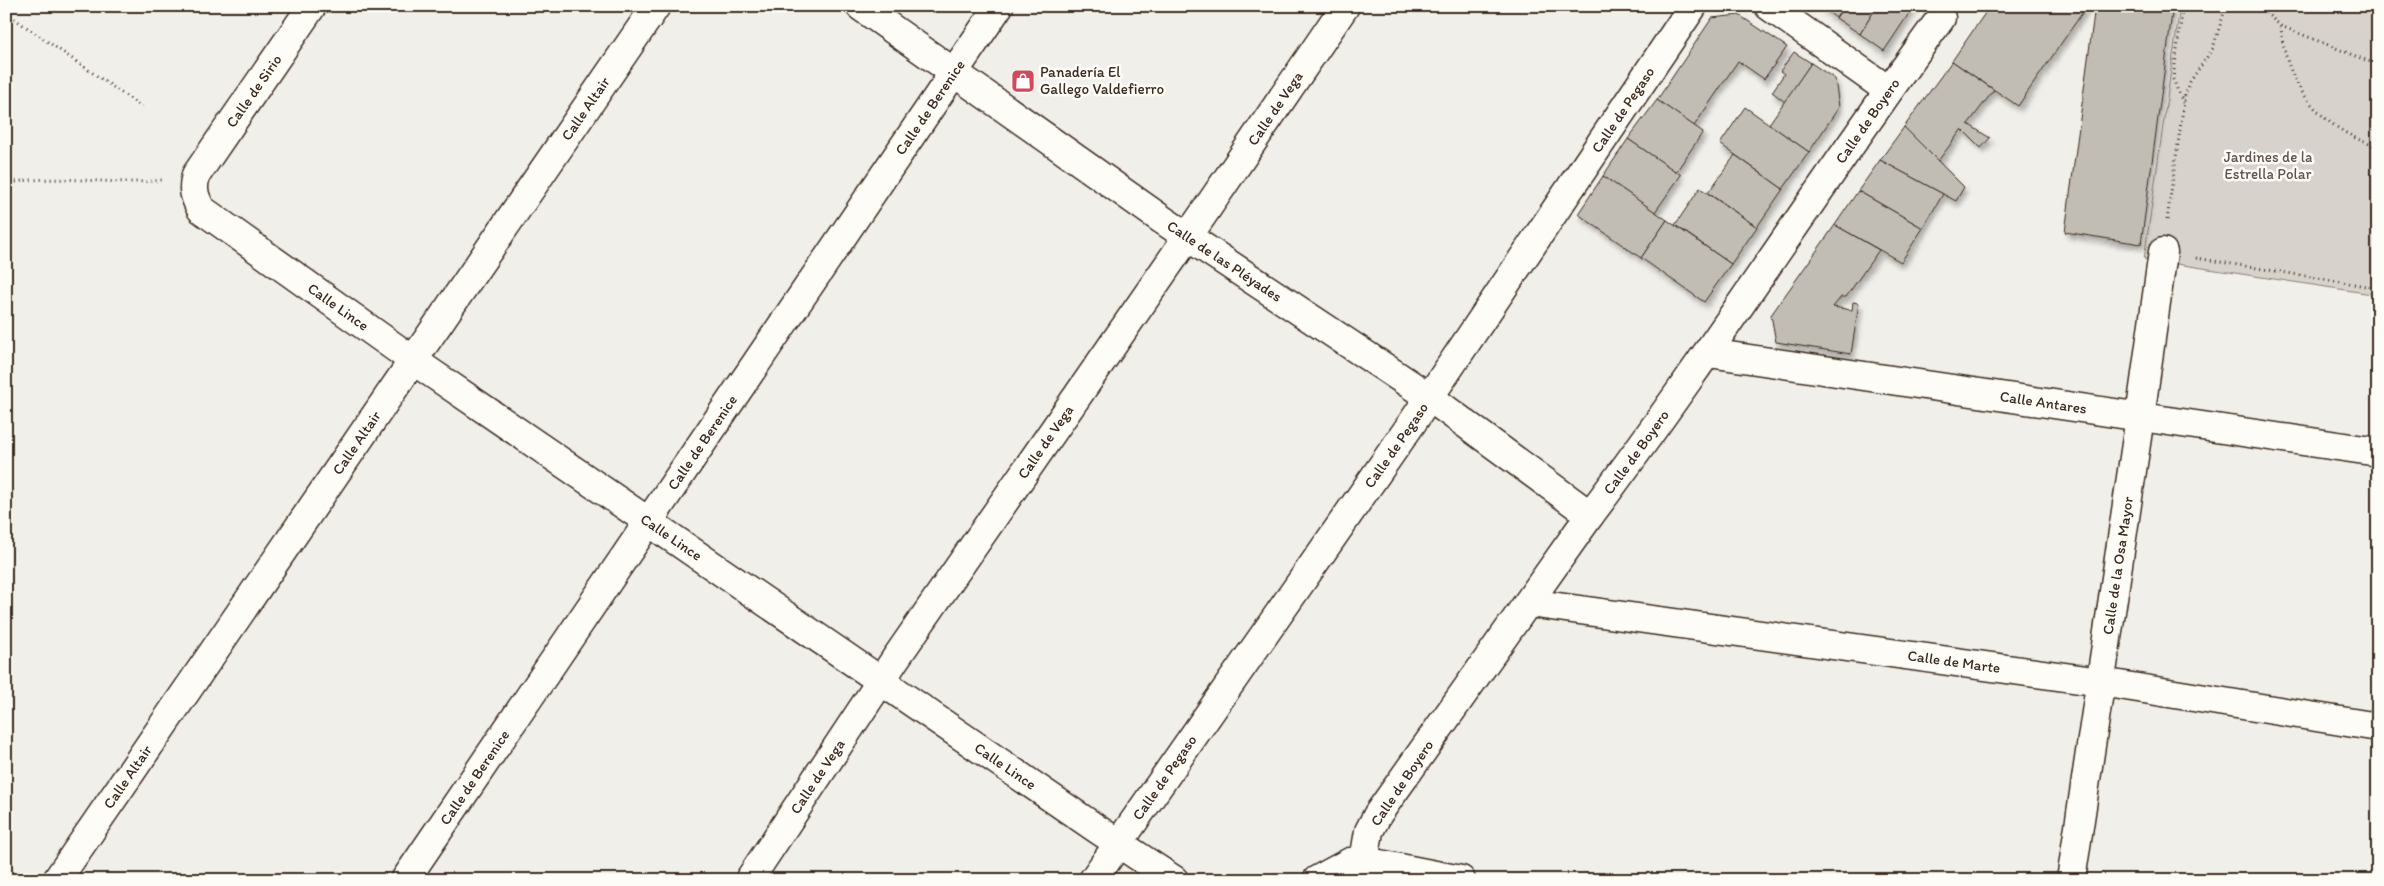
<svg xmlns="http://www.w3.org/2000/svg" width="2384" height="886" font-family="Itim,sans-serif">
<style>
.green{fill:#d7d2cc;stroke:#897e75}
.building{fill:#c1bcb4;stroke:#3b2a1e;filter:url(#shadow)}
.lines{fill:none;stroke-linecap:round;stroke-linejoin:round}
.pedestrian-casing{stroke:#3b2a1e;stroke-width:31}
.minor-casing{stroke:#3b2a1e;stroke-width:31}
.tertiary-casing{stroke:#3b2a1e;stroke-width:31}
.path{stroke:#3b2a1e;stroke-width:3;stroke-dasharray:1 4;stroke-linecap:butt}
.pedestrian{stroke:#fdfcf7;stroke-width:28}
.minor{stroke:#fdfcf7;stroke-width:28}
.tertiary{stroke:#fdfcf7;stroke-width:28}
.labels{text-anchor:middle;stroke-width:5;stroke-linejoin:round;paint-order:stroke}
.poi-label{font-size:15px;fill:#3b2a1e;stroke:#fdfcf7;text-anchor:start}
.street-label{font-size:15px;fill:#3b2a1e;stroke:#fdfcf7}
.park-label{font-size:15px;fill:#62544a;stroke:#fdfcf7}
</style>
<defs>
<filter id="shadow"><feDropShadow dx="3" dy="5.5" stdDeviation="2.5" flood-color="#0004"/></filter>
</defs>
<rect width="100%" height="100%" fill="#f1efea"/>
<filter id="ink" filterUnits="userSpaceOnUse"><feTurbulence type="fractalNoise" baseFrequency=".02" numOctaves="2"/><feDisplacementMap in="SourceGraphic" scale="10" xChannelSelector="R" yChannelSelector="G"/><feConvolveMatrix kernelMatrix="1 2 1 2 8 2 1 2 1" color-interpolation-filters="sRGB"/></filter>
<g filter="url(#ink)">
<polygon class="green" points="2180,6 2378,6 2378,295 2144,259"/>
<g class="building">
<polygon points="1820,6 1844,6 1836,18"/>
<polygon points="1844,6 1877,6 1860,34 1836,18"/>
<polygon points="1877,6 1914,6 1884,51 1860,34"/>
<polygon points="1990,6 2087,6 2018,106 1952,61"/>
<polygon points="2095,6 2173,6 2141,244 2065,232"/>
<polygon points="1739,15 1787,47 1764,79 1738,61 1694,126 1657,100 1712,18"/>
<polygon points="1794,52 1811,63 1785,102 1772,92 1784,74 1780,71"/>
<polygon points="1952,61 1994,90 1968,124 1990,138 1981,148 1962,129 1938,161 1904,127"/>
<polygon points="1811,63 1835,79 1839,107 1809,152 1769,124"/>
<polygon points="1657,100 1703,132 1676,172 1628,139"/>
<polygon points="1745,107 1809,152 1783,189 1720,144"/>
<polygon points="1904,127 1964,187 1956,201 1880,160"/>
<polygon points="1628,139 1681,175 1655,212 1603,176"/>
<polygon points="1735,155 1783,189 1757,227 1708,193"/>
<polygon points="1880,160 1943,194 1923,228 1858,191"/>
<polygon points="1603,176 1667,220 1641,258 1578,214"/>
<polygon points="1700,188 1757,227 1731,264 1675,225"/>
<polygon points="1858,191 1923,228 1901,262 1835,225"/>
<polygon points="1667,220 1731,264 1704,302 1641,258"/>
<polygon points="1835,225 1879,250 1846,297 1841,297 1833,307 1852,310 1853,302 1859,303 1851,354 1776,342 1771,315"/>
</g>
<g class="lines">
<g class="pedestrian-casing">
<polyline id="pedestrian" points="2140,417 2163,252"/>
</g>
<g class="minor-casing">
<g id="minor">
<path id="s1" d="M312 6 196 175C192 189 194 196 201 209L414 361 1097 829 1174 880"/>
<polyline points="1769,6 1888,90"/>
<path id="s2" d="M1709 353 2378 452"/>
<path id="s3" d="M1590 515C1712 353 1821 182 1941 18"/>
<path id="s4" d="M1529 603 2101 682 2378 727"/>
<path id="s5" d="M57 880 656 6"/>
<path id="s6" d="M405 880 999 6"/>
<path id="s7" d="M749 880 896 658 1202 216 1345 6"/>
<path id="s8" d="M2071 880 2140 417"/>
</g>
</g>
<g class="tertiary-casing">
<g id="tertiary">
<path id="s9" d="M860 6 1164 221 1429 397 1590 515 1378 814 1369 831 1364 861"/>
<path id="s10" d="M1093 880 1412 423 1693 6"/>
<polyline points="1317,880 1350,862 1364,861 1461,880"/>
</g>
</g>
<g class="path">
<polyline points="2258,6 2281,26 2378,65"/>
<polyline points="6,13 142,107"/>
<path d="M2281 26C2285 87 2322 129 2378 147"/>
<polyline points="2183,103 2173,79 2183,6"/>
<path d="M6 184C57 172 110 187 162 180"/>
<polyline points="2167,220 2185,95 2190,82 2213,48 2226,6"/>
<polyline points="2196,258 2378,288"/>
</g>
<use href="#pedestrian" class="pedestrian"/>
<use href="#minor" class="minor"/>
<use href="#tertiary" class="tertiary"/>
</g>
</g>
<defs>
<g id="shop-square" transform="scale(1.25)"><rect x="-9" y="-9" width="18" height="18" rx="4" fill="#d1495b" stroke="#fdfcf7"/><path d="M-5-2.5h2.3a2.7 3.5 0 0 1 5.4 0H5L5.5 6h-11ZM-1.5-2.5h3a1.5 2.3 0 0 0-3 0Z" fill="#fff"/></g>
</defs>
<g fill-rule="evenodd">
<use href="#shop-square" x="1023" y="81"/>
</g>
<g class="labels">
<g class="poi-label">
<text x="1040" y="77">Panadería El<tspan x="1040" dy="17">Gallego Valdefierro</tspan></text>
</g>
<g class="street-label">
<text transform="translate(254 91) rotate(-55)" y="5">Calle de Sirio</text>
<text dy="5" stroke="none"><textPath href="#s6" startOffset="934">Calle de Berenice</textPath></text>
<text dy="5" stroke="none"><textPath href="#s5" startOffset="935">Calle Altair</textPath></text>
<text dy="5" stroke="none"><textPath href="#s7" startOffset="934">Calle de Vega</textPath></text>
<text dy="5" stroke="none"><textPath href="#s10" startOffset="935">Calle de Pegaso</textPath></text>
<text dy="5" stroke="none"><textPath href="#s3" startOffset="482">Calle de Boyero</textPath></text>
<text dy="5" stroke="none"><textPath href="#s9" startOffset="445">Calle de las Pléyades</textPath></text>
<text dy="5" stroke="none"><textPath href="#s1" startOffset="409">Calle Lince</textPath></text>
<text dy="5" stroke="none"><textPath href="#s2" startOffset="338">Calle Antares</textPath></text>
<text dy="5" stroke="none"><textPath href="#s7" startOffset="529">Calle de Vega</textPath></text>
<text dy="5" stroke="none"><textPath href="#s6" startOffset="529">Calle de Berenice</textPath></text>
<text dy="5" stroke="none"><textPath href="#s5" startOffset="530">Calle Altair</textPath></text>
<text dy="5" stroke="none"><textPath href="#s10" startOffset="530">Calle de Pegaso</textPath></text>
<text dy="5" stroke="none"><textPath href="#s3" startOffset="78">Calle de Boyero</textPath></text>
<text dy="5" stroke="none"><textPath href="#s1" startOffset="814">Calle Lince</textPath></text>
<text dy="5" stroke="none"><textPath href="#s8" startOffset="318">Calle de la Osa Mayor</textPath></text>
<text dy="5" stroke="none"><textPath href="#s4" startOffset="429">Calle de Marte</textPath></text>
<text dy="5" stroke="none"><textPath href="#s1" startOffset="1219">Calle Lince</textPath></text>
<text dy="5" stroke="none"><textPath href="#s5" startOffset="125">Calle Altair</textPath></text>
<text dy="5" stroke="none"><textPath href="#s7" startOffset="124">Calle de Vega</textPath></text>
<text dy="5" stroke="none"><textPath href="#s10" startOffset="125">Calle de Pegaso</textPath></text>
<text dy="5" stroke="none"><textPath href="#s6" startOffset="124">Calle de Berenice</textPath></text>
<text transform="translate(1402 783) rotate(-56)" y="5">Calle de Boyero</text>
</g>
<g class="park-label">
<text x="2268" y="162">Jardines de la<tspan x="2268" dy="17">Estrella Polar</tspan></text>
</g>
</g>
<rect width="2384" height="886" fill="none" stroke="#fdfcf7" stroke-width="25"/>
<rect x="12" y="12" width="2359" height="861" fill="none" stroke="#3b2a1e" stroke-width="2" filter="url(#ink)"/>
</svg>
